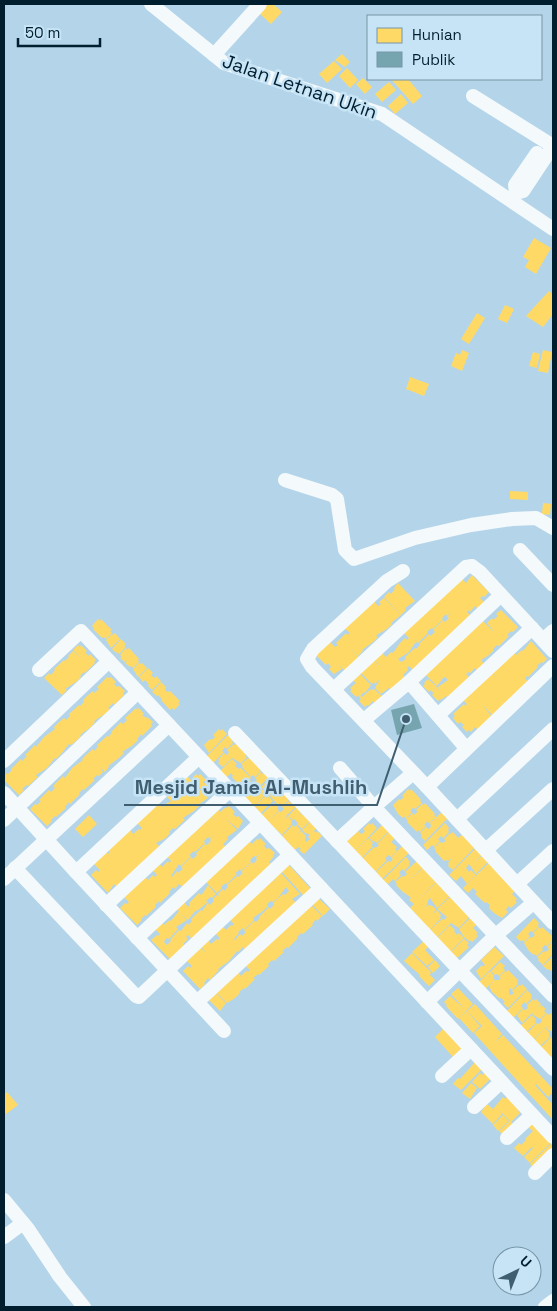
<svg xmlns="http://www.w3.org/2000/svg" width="557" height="1311" font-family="'Space Grotesk',sans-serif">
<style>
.homes{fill:#ffd966;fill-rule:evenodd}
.public{fill:#76a5af}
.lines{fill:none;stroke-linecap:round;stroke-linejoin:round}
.street{stroke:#f4f9fc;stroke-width:14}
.labels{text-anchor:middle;stroke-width:5;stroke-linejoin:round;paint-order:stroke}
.street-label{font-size:19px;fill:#001e2e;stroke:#c6e4f6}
.leader{fill:none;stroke:#3f5e6f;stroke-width:2}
.callout-dot{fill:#3f5e6f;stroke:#c6e4f6;stroke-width:2}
.callout-label{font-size:20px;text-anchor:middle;font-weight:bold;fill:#3f5e6f;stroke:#c6e4f6;stroke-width:5;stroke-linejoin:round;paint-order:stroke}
</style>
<rect width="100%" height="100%" fill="#b4d5e9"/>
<g class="homes">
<polygon points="265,4 267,5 273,4 282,12 271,24 259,13"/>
<polygon points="342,54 350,62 345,67 335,60"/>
<polygon points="334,61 342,69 327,83 319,74"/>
<polygon points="347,68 358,80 350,88 339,76"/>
<polygon points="363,78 372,87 365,94 356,84"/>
<polygon points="391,79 408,79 422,96 413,104"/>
<polygon points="389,82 396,90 382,102 375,94"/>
<polygon points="401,94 408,103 395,114 388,106"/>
<polygon points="534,238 551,248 536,274 525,267 529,260 523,257"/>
<polygon points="549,291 553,295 553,314 543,327 526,316"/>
<polygon points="505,305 514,309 507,323 498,319"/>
<polygon points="477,313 485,318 469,344 461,339"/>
<polygon points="462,350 469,353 462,371 451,366 456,353 460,355"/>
<polygon points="543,350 552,352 548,373 538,371"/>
<polygon points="533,352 540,354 537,368 529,366"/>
<polygon points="410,377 429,384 424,396 406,389"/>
<polygon points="510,491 528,492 528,500 510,499"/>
<polygon points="543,503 551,504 550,515 542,514"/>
<path d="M472 575 489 592 484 597 483 596 480 598 485 603 478 609 475 606 470 612 469 610 467 612 471 616 414 671 409 666 407 668 408 670 403 675 405 678 392 691 389 688 381 694 375 688 380 679 375 684 374 682 372 684 361 673 374 660 381 667 375 660 382 653 386 657 391 652 393 653 400 643 405 638 407 640 409 638 404 633 461 578 466 583ZM452 611 447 617 449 618 445 622 443 620 433 630 435 632 430 636 429 634 419 644 420 645 416 649 415 648 405 657 406 659 403 661 401 662 398 659 409 652 415 643 417 642 418 643 428 633 427 632 429 630 432 628 433 629 443 619 442 618 446 614 447 616Z"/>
<polygon points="398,583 415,601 405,608 406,610 401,615 384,597 389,592 391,594 395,589 394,588"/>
<polygon points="384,598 401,615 391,623 392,624 387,629 378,634 376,636 378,637 373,642 362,650 363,651 358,656 350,647 360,659 346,672 338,664 342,669 334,674 329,669 331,667 328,663 326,665 315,654 329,641 335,647 338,645 336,643 346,633 347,635 350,633 344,628 373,600 378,606 381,604 379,602"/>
<polygon points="501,610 518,627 513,632 512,631 510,632 507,635 509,636 499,646 497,645 493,649 494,650 489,655 481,660 484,664 478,671 475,668 470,673 469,672 466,674 470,678 463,685 452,673 463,685 449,699 446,696 441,700 440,699 438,701 432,695 434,693 432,692 437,687 439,690 438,687 448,680 445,677 443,678 437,686 425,674 482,620 495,633 487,623 492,618 493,620 498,616 496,614"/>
<polygon points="98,619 100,621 101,619 112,630 110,631 112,633 106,639 104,637 102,638 93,629 94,628 92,626"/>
<polygon points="115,633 120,639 111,648 106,640 112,634 113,635"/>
<polygon points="121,639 126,644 124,646 126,647 119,654 117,652 116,653 112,649"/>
<polygon points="531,641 547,659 543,663 542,662 539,664 537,666 538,667 528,677 527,676 525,678 528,682 493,716 482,704 492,717 478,730 475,727 471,732 469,730 467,732 462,727 464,725 460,722 458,724 453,718 455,716 453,714 464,704 465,706 467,704 462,699 490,671 497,678 491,671 512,651 516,655 522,650 523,651"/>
<polygon points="78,645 80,647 81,645 87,651 85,653 87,654 88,656 90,654 96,660 94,662 95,663 85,673 84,672 80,676 81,677 76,682 65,689 67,690 62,695 44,678 49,673 51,675 55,670 54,669 64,660 65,661 69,657 68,656 73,651 82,659 73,650"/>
<polygon points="126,648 127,650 129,648 139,659 138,660 139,662 133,668 131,666 130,667 125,663 129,659 125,662 120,658 122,657 120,655"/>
<polygon points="139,663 141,664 142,663 147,668 138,677 133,669"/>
<polygon points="148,668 153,673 151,675 153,677 155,678 156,676 161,681 152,690 148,686 149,685 147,682 145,680 143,682 139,677"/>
<polygon points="360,674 371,685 365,693 364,692 359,697 358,695 356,697 350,691 352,690 350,688 356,683 353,680"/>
<polygon points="107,677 109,678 111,677 116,682 114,684 117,687 119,686 125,691 123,693 124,695 114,705 113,703 108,708 110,709 105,714 94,721 95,722 91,727 80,735 81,736 76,741 71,745 69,744 61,754 56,759 55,758 47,768 36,775 38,777 28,786 27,785 22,789 24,790 19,795 4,780 4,776 7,773 8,774 12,770 11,769 21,759 22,761 27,756 25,755 35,745 36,747 44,737 55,729 54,727 58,723 64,718 66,720 70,716 69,714 79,705 80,706 84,702 83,700 87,696 93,691 94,693 99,689 97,687"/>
<polygon points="428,679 437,687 432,692 431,690 429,692 423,686 425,684 424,683"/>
<polygon points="161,682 166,687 165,689 166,691 168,692 170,691 180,701 178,703 180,704 174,710 172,708 170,710 161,700 162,699 158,695 157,696 152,692"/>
<polygon points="371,689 372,690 374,689 384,698 377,705 373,701 368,706 367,705 365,707 359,701 361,699 359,697 361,696 362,697"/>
<polygon points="136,708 137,710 139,708 144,714 142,715 146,718 147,717 153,722 151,724 152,726 142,736 141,734 137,739 138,740 133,745 122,752 124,753 119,758 108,766 109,767 105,772 100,767 103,772 99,776 97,775 93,779 95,780 84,790 83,789 79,793 80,794 70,804 69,802 65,807 66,808 56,817 55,816 51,820 52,821 47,826 30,809 35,804 37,805 41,801 39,800 49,790 51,792 55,788 53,786 63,776 65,778 72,768 83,760 82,759 87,754 93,749 94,751 98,747 97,745 107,736 108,737 112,733 111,732 121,722 123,724 127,720 125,718"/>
<polygon points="219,729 221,731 222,729 227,734 209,753 204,745 210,739 211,740 213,739 215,737 213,735"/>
<polygon points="228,735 233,740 232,741 233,743 227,749 225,747 222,751 224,752 213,763 206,757"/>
<polygon points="234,744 235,745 237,744 247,754 245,756 247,757 241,763 232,758 223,767 218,763 220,761 218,760 224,753 226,755 228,754 229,752 227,750"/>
<polygon points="248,758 249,759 250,758 261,768 259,770 261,771 255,777 253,775 251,777 242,767 243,766 241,764"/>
<polygon points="232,759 237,764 235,766 239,769 241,768 251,778 249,780 251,781 245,787 243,785 241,787 232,777 233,776 231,773 226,778 220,771"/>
<polygon points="261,772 262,774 264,772 269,777 259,787 265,792 263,794 265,795 254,807 240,793 252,782 253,783 255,782 257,780 255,778"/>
<polygon points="196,774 198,776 200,774 206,780 203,782 207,785 209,783 214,789 208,797 192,779"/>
<polygon points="187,776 208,798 198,805 199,806 194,811 186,816 183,818 185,820 175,829 173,828 169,832 170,833 166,838 156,843 160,847 118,888 114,884 108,893 91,875 96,870 98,872 100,870 93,863 106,852 108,854 110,852 108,850 130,830 133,834 139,829 140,830 142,828 137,823 159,803 163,807 168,802 169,803 171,801 166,796 180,783 187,790 181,782"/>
<polygon points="270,778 275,783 273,784 275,786 269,792 267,790 265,791 261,787"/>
<polygon points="275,787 277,788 278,787 288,797 287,799 289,800 282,806 281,804 279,806 270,796 271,795 269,793"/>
<polygon points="408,789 410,791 411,789 416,794 421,800 420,801 422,803 415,809 413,807 412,809 410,811 412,812 406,819 404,816 403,818 398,814 393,805 399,799 400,800 402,799 404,797 402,796"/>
<polygon points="265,796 267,798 268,796 273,801 260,814 254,807"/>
<polygon points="289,801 290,803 292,801 297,806 287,815 286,814 287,816 284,820 288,816 292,821 291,823 292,824 282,835 261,815 274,803 278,807 277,809 279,810 270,820 279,811 281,812 284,809 282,807"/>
<polygon points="425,803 435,814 434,815 436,817 429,823 427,821 426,823 424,825 426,826 420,832 418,830 417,832 407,822 408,821 406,819 413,813 414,815 416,813 421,818 416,813 418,812 416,810 422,804 424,805"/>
<path d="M229 806 235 812 233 814 236 817 238 816 243 821 238 829 226 819 237 830 227 837 228 839 223 844 226 847 183 887 179 884 175 889 173 887 169 892 170 893 160 903 159 901 155 905 156 907 146 916 145 915 141 919 142 920 137 925 120 908 125 903 127 904 129 902 123 896 144 876 148 880 153 875 155 877 157 875 152 869 159 863 162 867 168 861 169 863 171 861 166 855 209 815 217 822 210 815 217 808 220 812 226 807 227 808ZM214 834 210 840 211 841 207 845 205 844 196 853 197 855 193 859 191 857 181 867 183 869 180 871 178 873 177 871 172 877 171 876 179 864 181 866 191 856 189 855 194 851 195 852 205 843 204 841 208 837 210 839Z"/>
<polygon points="297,807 302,811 300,813 304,816 306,815 311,820 302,829 297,824 298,823 294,819 293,820 288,816"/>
<polygon points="442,812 448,818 425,841 421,837 422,835 420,833 426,827 428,829 430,828 431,826 430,823"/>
<polygon points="89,815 97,824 83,837 75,829"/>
<polygon points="314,818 320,824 314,831 316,833 317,831 322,836 304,854 299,850 301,849 298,847 295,850 282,836 293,825 295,827 296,825 301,830 297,834 301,831 306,836 305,840 306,842 310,839 308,837 310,835 307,833 306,834 302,830"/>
<polygon points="369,823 371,825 372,823 377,828 355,851 346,842 358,831 361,834 363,833 365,831 363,829"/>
<polygon points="384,823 390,830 377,843 375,841 374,842 369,838"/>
<polygon points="445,823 449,828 448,830 449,832 443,838 441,836 438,839 440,841 434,847 432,845 427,850 423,845"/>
<polygon points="390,831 396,837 391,842 397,847 395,849 397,851 391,857 388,855 385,859 387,860 375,872 362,859 374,847 375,848 377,847 379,845 377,844"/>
<polygon points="453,832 458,838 464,833 476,846 453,870 448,866 449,864 448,863 452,858 448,861 446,860 444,861 435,851 436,850 434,848 440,842 442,843 446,841 444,839 450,833 451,834"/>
<polygon points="260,838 266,844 264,846 267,849 269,848 275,853 273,855 274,856 269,862 272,865 193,940 188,935 186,937 188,939 183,944 186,947 171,960 151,940 157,935 158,936 160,934 154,928 161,922 164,925 170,920 171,921 179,911 176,908 183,901 188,907 190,904 189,903 199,893 201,895 203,893 208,885 216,894 212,898 211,897 208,899 206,901 208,902 197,911 196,910 188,920 180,913 187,920 176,927 178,929 169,939 167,938 165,940 164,942 167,945 171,941 170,940 179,930 181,931 187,923 188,925 192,921 191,919 201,910 202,911 208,903 210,905 214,901 213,899 217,895 219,896 218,894 223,889 224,891 228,887 227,885 237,876 238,877 243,873 241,872 246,867 252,862 253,864 257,860 256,858 261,853 256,857 254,856 250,860 251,862 241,871 240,869 238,871 235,873 237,874 227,884 226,883 223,885 221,887 222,888 217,893 205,881 241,847 245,851 241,847 248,840 252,844 257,839 259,840"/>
<polygon points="368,838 373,843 371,845 373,846 362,858 355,851"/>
<polygon points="403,845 410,852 382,879 376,872 388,861 390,862 393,859 391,858"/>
<polygon points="477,847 483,854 473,863 483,855 489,861 476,874 469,864 466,868 469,872 471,870 476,875 467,884 461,876 456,881 449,875"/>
<polygon points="406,857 410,862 409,864 410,865 404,871 402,869 399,873 401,875 395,881 393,879 388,884 383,880"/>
<polygon points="418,860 424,866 408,882 425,866 438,880 418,900 438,881 444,887 440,891 444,888 451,895 437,908 430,898 427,902 428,904 424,908 428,905 430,906 431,905 436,909 433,914 437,910 441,915 440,917 441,918 430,930 416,916 417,915 410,908 414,904 409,900 411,898 409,896 403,892 396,885 397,884 395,882 402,876 403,877 405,876 407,874 405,872"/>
<polygon points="490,862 516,890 512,894 517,899 515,901 517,902 511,908 509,906 507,908 506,910 508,912 502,918 494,913 489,908 490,906 489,904 486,902 485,903 475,894 477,892 473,888 468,893 463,888"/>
<polygon points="288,864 311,889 304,896 281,871"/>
<path d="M280 872 300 894 292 899 296 903 246 951 243 947 238 952 237 951 229 961 218 969 219 970 210 980 208 978 204 983 205 984 200 989 183 971 188 966 190 968 192 966 186 960 200 947 206 953 201 946 208 940 211 944 217 939 218 940 220 938 215 933 222 926 226 930 231 925 232 926 234 924 229 919 272 878 276 882 273 878ZM286 887 289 891 285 895 283 894 273 903 274 905 270 909 269 907 259 917 260 918 256 922 254 921 244 931 246 932 242 936 240 934 235 940 234 939 239 933 238 932 243 928 244 930 254 920 253 918 263 911 268 906 267 905 269 902 272 901 273 902 278 898Z"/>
<polygon points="451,896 470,916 459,928 451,923 437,937 430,930 442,919 444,920 447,917 437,909"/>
<polygon points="317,897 330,909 323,916 311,903"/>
<polygon points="310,904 322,916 317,921 316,919 312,924 313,925 303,934 301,933 297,937 298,938 288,948 287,947 282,951 284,952 274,961 272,960 270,962 264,956 270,962 268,964 269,966 259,975 258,974 253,978 255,979 245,989 244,988 239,992 240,993 235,998 227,1003 216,992 238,972 241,976 246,971 248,972 250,970 245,965 302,910 306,914 303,910"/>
<polygon points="471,917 477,924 473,928 478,933 476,934 478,936 472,942 470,940 469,941 464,937 459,929"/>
<polygon points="534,918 539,923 538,925 539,926 533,932 531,931 528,934 530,936 524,942 522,940 520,941 516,937"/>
<polygon points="450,925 455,930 454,931 457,935 459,933 464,938 450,952 437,938"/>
<polygon points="539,927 541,929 542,927 550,934 553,937 551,939 553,940 547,946 545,945 542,948 543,950 537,956 535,954 534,955 529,951 524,943 530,937 531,938 533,937 535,935 533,933"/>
<polygon points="464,939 469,943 467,945 469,947 457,958 451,952"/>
<polygon points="425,940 430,945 425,950 434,960 427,966 412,952"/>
<polygon points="553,941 553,954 543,965 538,960 539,959 537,957 544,951 545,952 547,951 549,949 547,947"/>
<polygon points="494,947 504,956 481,979 476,971 482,965 483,967 485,965 481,960"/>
<polygon points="412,953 431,972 430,975 435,980 429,986 419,976 420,975 404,961"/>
<polygon points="553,956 553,969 551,971 549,969 548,970 543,966"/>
<polygon points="435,960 440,966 433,973 428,967"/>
<polygon points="500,962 505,966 503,968 505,970 499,976 497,974 495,975 491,971"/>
<polygon points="508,970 518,980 517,982 518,984 512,990 510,988 509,990 509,994 511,995 513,994 514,993 512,991 519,985 520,986 522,984 527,989 508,1008 503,1003 505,1002 503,1000 501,997 500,999 492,992 489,986 495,980 499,980 501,978 499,977 505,971 506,972"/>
<polygon points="490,971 494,976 493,978 495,980 484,990 477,984"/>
<polygon points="458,988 473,1004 458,1019 446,1006 447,1005 444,1002 450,996 464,1008 451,994"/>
<polygon points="527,990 532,995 531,997 532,998 526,1004 524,1002 521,1006 523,1008 512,1019 506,1012"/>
<polygon points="215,992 226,1003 220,1011 208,999"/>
<polygon points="533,999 534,1001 536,999 541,1004 537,1008 541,1005 546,1009 544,1011 546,1013 540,1019 532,1014 533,1012 522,1023 517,1015 523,1009 525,1010 527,1009 528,1007 527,1005"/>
<polygon points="475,1004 502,1034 495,1042 503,1035 553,1089 553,1092 548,1097 536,1084 535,1085 553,1105 553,1120 474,1033 482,1026 467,1011"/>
<polygon points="467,1011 480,1026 473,1033 459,1018"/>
<polygon points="547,1013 548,1015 550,1013 553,1017 553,1032 548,1030 546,1028 547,1026 532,1041 526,1034 537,1023 539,1024 542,1021 541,1019"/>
<polygon points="532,1015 536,1019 535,1021 536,1023 525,1033 519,1027"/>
<polygon points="444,1028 463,1048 453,1057 435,1037"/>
<polygon points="545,1028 550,1033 549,1035 550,1037 539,1047 533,1041"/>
<polygon points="551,1037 553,1039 553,1062 540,1048"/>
<polygon points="476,1061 483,1068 461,1090 453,1084 458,1078 460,1079"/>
<polygon points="485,1072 491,1078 480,1089 472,1082 480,1073 482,1075"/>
<polygon points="471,1083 477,1088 470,1099 462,1093"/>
<polygon points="7,1092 18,1105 6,1114 4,1111 4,1095"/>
<polygon points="508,1096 521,1108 518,1111 520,1113 511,1122 516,1127 505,1137 499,1131 510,1121 500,1111 502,1114 493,1124 481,1112 487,1104 493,1109 503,1097 505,1099"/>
<polygon points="503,1115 509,1121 498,1131 493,1125"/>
<polygon points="534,1121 553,1141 530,1163 524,1157 533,1148 532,1147 523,1156 514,1148 519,1143 521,1145 526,1140 525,1139 533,1131 528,1127"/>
<polygon points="553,1142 553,1154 536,1170 530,1164"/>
</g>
<polygon class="public" points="414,704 422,728 397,735 391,710"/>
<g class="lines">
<g class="street">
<polyline points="151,4 224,63 382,114 553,229"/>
<polyline points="214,55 260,4"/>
<polyline points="473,96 553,146"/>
<polyline points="516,193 515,185 537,153"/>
<polyline points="511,200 516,193 523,191 553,146"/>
<polyline points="285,480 332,495 337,499 345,550 354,559 415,538 471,525 512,519 536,518 553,528"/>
<polyline points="520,550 553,585"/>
<polyline points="403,571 387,581 313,649 307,659 312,667 427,787 553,923"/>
<polyline points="543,640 553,631"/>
<polyline points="39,670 81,631 169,725"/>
<polyline points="409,682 466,748"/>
<polyline points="334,689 466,567 472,566 480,572 553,651"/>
<polyline points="438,715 532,628"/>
<polyline points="364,720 409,682 501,595"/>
<polyline points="235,733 553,1069"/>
<polyline points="4,761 109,661"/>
<polyline points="413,773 374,807 553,996"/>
<polyline points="427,787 553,666"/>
<polyline points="4,793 76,872"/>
<polyline points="457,819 553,729"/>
<polyline points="4,820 138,692"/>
<polyline points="337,841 374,807 340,768"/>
<polyline points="486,850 553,789"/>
<polyline points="15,868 136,996 139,997 290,855"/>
<polyline points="4,879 169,725 199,757"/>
<polyline points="517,884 553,851"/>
<polyline points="106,905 230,790"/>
<polyline points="137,938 260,823"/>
<polyline points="197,1002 321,888"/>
<polyline points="427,1002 496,935 533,903"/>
<polyline points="224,1031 76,872 199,757 553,1137"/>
<polyline points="442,1076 471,1049"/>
<polyline points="474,1107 501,1082"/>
<polyline points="507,1138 532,1115"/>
<polyline points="535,1173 553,1155"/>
<polyline points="4,1200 28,1229 60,1277 84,1307"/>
<polyline points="4,1237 23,1223"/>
<polyline points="545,1307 553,1301"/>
</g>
</g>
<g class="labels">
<g class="street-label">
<text transform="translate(300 86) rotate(19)" y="7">Jalan Letnan Ukin</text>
</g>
</g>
<path class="leader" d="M406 719L377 805H124"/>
<circle class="callout-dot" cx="406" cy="719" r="5"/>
<g class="callout-label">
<text x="251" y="794">Mesjid Jamie Al-Mushlih</text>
</g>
<rect width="557" height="1311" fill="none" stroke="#001e2e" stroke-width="10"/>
<rect x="367" y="15" width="175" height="65" fill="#c6e4f6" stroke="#7795a6"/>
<rect x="377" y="28" width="25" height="15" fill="#ffd966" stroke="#7795a6"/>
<text x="412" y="40" font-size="15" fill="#001e2e">Hunian</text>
<rect x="377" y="52" width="25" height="15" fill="#76a5af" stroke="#7795a6"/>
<text x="412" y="65" font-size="15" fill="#001e2e">Publik</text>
<g transform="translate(517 1271) rotate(43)"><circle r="24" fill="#c6e4f6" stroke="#7795a6"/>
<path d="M0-4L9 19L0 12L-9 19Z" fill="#3f5e6f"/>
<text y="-8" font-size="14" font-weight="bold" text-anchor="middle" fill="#001e2e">U</text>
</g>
<path d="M18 38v8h82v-8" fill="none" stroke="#001e2e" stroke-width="2.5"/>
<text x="25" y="38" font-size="15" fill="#001e2e" stroke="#c6e4f6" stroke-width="4" paint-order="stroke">50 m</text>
</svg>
